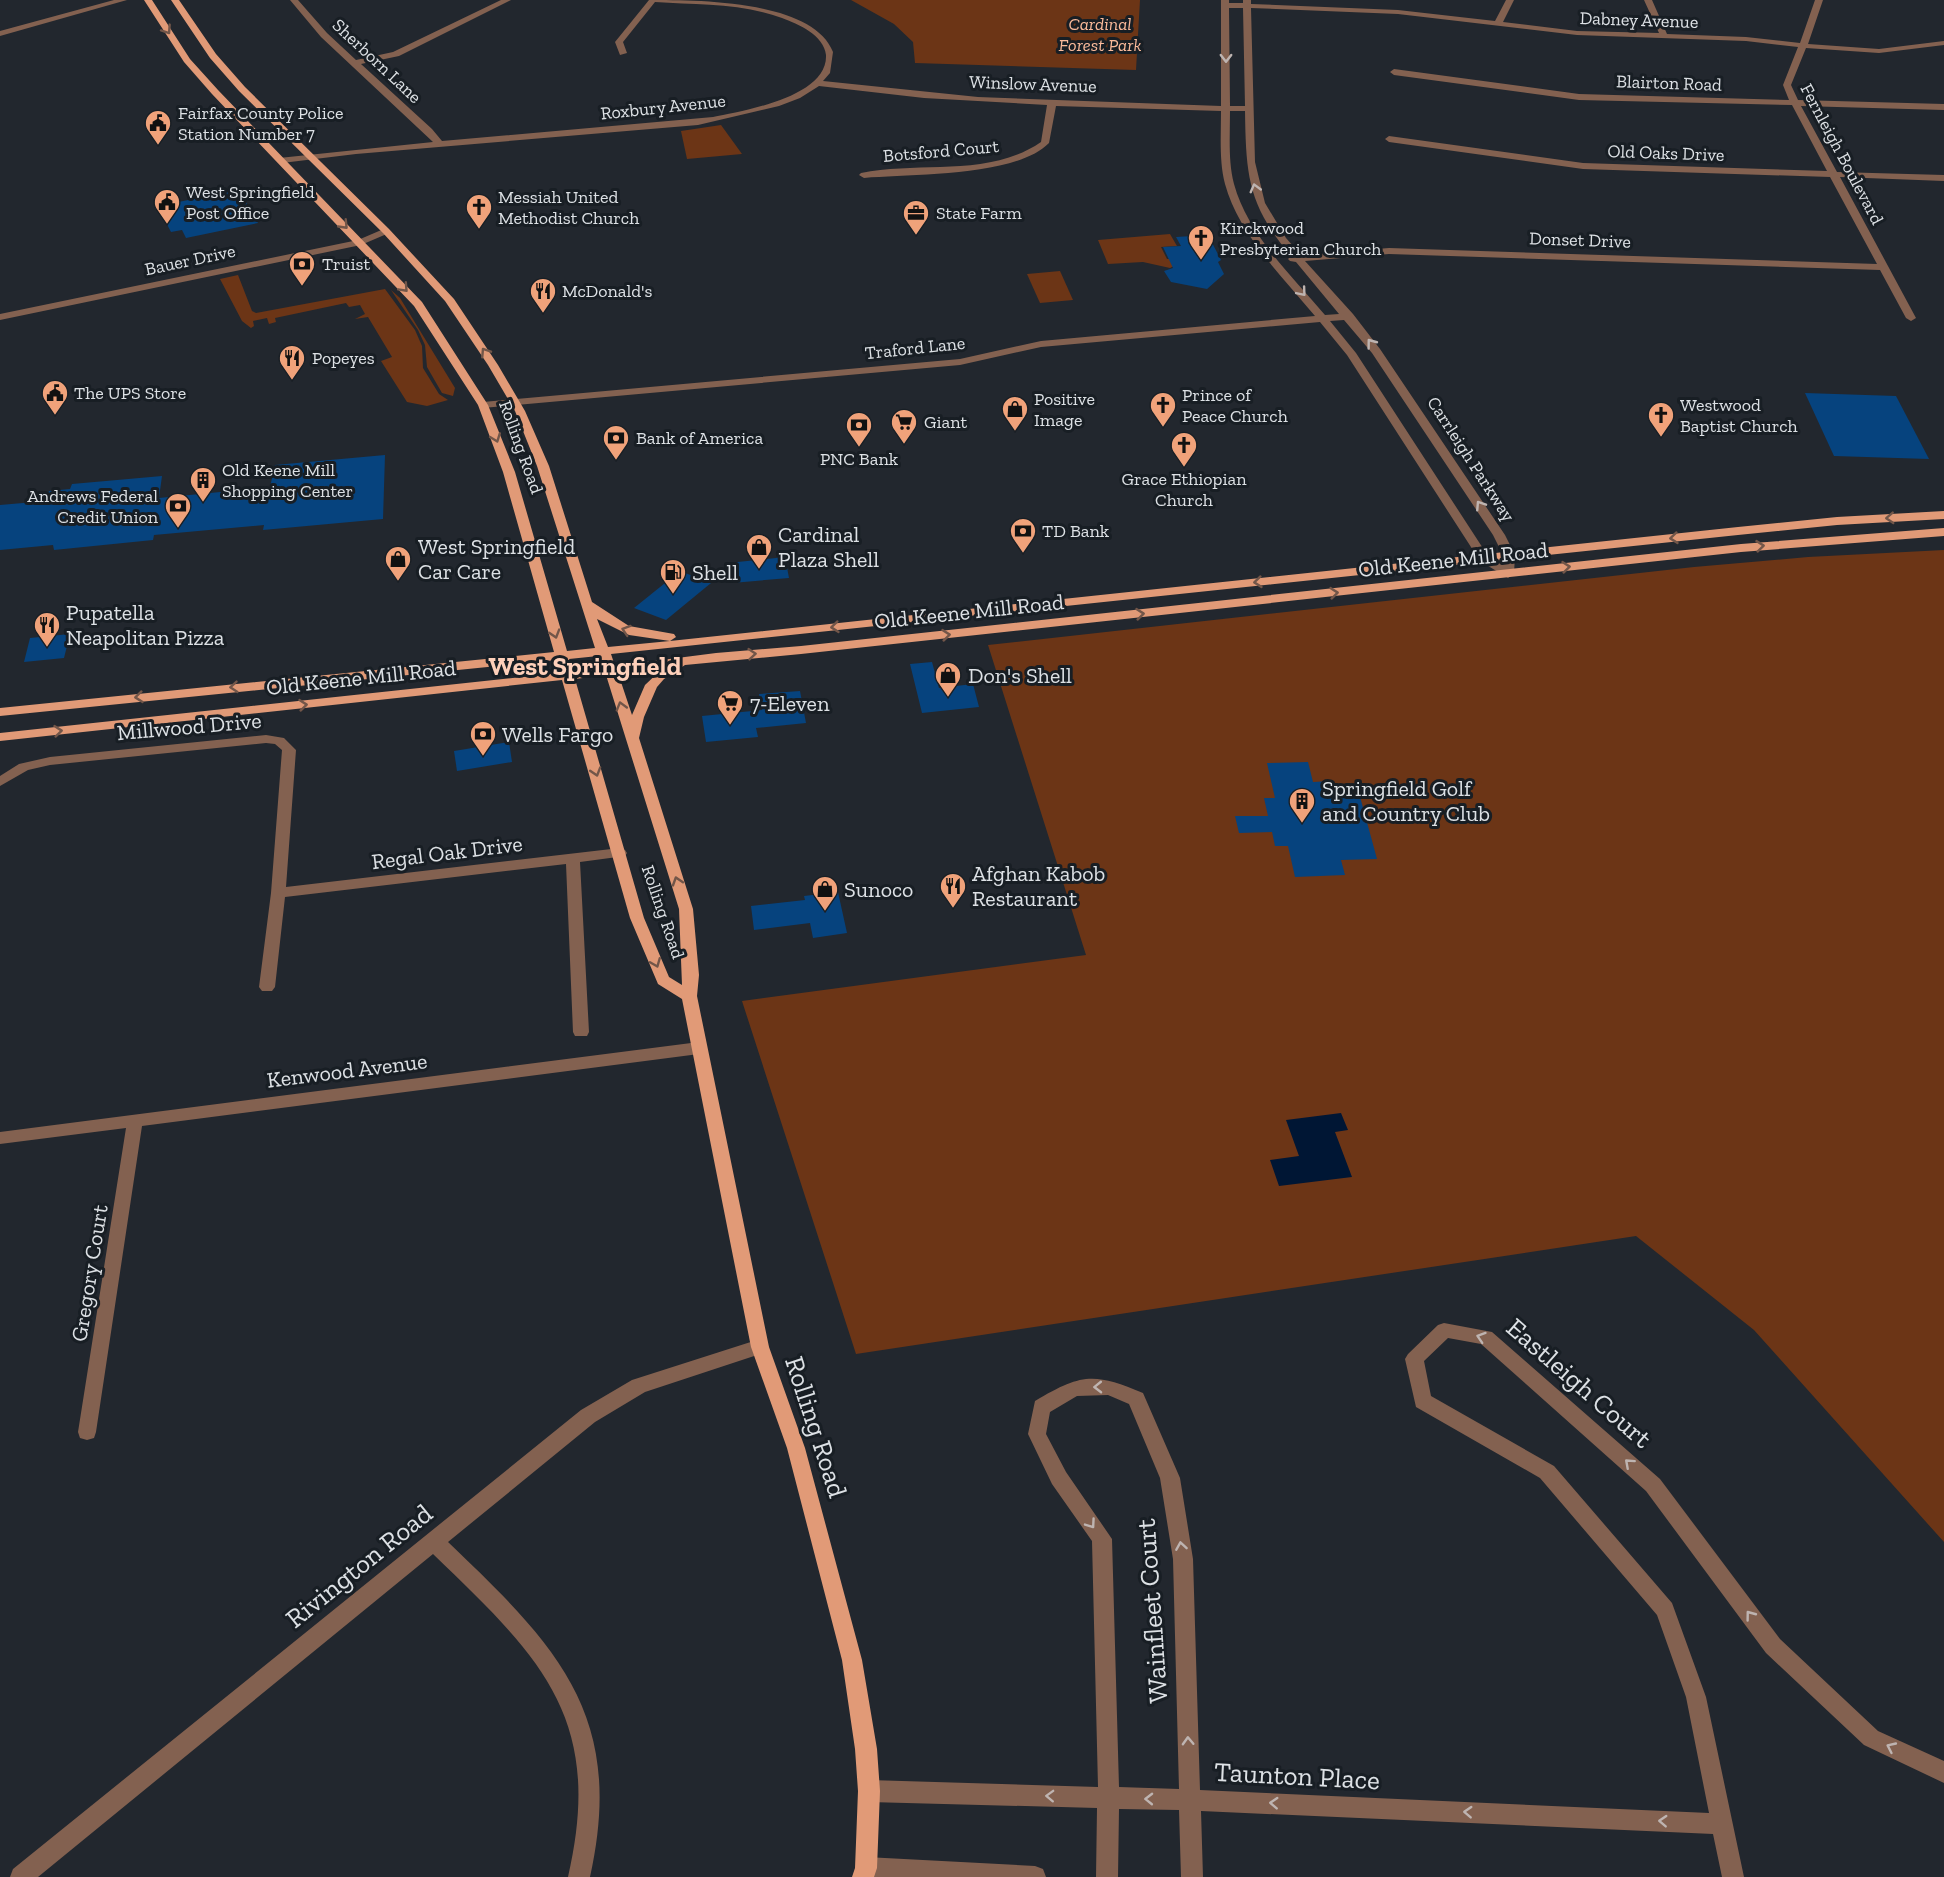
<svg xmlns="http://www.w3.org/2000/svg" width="1944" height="1877" font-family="'Zilla Slab',serif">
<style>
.green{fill:#6c3516}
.water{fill:#001634}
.building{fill:#06437e}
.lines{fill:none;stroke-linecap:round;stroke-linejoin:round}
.minor{fill:#836150;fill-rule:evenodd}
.major{fill:#e19a77;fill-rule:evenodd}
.oneway{stroke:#725649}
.oneway2{stroke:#beb4b1}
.labels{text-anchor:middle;stroke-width:6;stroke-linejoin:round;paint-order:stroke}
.far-street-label{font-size:18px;fill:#dde1e5;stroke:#181e24}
.far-park-label{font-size:18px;font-style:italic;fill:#fcbb9b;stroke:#181e24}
.far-poi-label{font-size:18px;fill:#dde1e5;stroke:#181e24;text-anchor:start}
.poi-label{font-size:22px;fill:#dde1e5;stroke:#181e24;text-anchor:start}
.street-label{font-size:22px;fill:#dde1e5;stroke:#181e24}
.quarter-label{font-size:26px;font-weight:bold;fill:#fed0ba;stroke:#181e24}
.near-street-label{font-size:27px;fill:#dde1e5;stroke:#181e24}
</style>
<rect width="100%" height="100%" fill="#22272e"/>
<g class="green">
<polygon points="851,0 1140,0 1136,70 915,63 913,42 894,24"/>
<polygon points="721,125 742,154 687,159 681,131"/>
<polygon points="1170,234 1177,246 1161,247 1167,259 1179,258 1181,262 1170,268 1143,262 1108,264 1098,240"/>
<polygon points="1060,271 1073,300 1040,303 1027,274"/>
<polygon points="238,275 252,311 256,313 385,289 415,330 422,346 423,368 439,394 448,400 427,406 407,402 381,361 392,357 368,317 355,319 365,314 360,305 349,307 346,303 275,318 276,322 269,324 267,318 253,321 254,326 251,328 242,321 220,279"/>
<polygon points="391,290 400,298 455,388 453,396 442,393 427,367 425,345 418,330"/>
<polygon points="1944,550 1944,1542 1754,1330 1636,1236 856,1354 742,1001 1086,955 988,645 1694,567 1808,557"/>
</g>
<polygon class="water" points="1341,1113 1348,1130 1335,1132 1352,1177 1279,1186 1270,1160 1299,1156 1286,1120"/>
<g class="building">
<polygon points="239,190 258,223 186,238 182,230 171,232 160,211 170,209 168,204"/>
<polygon points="1208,235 1221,260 1218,262 1224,274 1207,289 1171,282 1164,271 1173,268 1163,247 1181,246 1176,237"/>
<polygon points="1805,393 1896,396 1929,459 1834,456"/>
<polygon points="385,455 383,519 263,530 264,525 154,535 153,540 54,550 53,545 0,550 0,505 46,501 49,491 70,489 72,484 162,476 159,498 270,487 275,465"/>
<polygon points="785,557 789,578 732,583 728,563"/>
<polygon points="680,571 711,583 666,620 634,608"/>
<polygon points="70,634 64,658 24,662 30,638"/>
<polygon points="932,662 939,688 973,684 979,707 922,713 910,664"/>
<polygon points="800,691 806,723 756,728 758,737 706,742 702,716 762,710 759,694"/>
<polygon points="509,742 512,762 457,771 454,751"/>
<polygon points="1308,762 1313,782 1331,781 1334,794 1359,793 1377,859 1341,860 1345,875 1295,877 1288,846 1275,846 1272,832 1239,833 1235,816 1268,816 1264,798 1275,798 1267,763"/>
<polygon points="838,892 847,933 813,938 810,923 754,930 751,906 805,900 804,896"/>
</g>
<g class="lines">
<g class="minor">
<polygon points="114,0 127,0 0,36 0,31"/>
<path d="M290 0H298L327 33 356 60 393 52 501 0H511L399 56 361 64 432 129 442 141 713 117C743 111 828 97 826 55 824 35 798 24 782 18 742 3 697 5 655 2L623 42 627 53 620 55 615 42 649 0C697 0 813 0 833 52L830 73 823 81 978 97 1221 106V0H1229V3H1243V0H1251V4L1398 10 1495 21 1506 0H1514L1503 22 1577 31 1659 33 1644 0H1652L1667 34 1746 37 1800 43 1815 0H1823L1808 44 1879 49 1944 41V45L1879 53 1806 48 1791 85 1798 100 1944 104V110L1801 106 1837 172 1944 175V181L1840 177 1916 318 1911 321 1906 318 1880 270 1389 254 1305 261 1353 314 1380 349 1505 535 1515 555 1514 574 1508 578 1480 561 1347 355 1320 322 1041 347 960 365 483 408 478 405 483 402 960 359 1041 341 1315 316C1282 276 1239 235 1225 184 1219 161 1221 135 1221 111L1056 106 1049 143C1016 177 911 174 864 178L859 175 861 173C920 161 989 178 1041 142L1047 105 924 98 819 86 800 98 779 106 698 125 356 154 282 163 279 162V158L433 142 321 37ZM1229 8H1243L1245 106H1230ZM1251 8 1398 14 1577 35 1746 41 1798 47 1783 85 1789 100 1579 94 1394 69 1390 72 1394 75 1579 100 1792 105 1827 171 1583 163 1389 136 1385 139 1389 142 1583 169 1830 177 1877 264 1389 248 1301 255 1286 238 1265 203 1255 162ZM1230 111H1245C1246 176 1248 205 1291 256L1288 259 1290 261 1296 262 1339 314 1325 315C1292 276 1248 235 1234 184 1228 161 1230 135 1230 111ZM1344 320 1372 353 1493 535 1503 555 1502 565 1488 556 1356 353 1330 321Z"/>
<polygon points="386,228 389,229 389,233 361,245 0,320 0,314 358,240"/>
<polygon points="266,735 284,738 296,750 286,887 620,848 625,850 627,853 625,856 580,862 589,1032 587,1036 575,1036 573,1032 566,864 285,897 275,987 272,991 262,991 259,987 271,893 282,750 275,744 266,743 50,765 28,770 0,786 0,776 19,764 50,757"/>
<polygon points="699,1042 705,1044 707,1048 705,1052 699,1054 142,1126 96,1432 94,1438 87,1440 80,1438 78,1432 126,1128 0,1144 0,1132"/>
<path d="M1444 1323 1492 1332 1660 1479 1780 1639 1878 1731 1944 1761V1783L1864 1745 1766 1653 1646 1491 1481 1344 1448 1338 1424 1361 1431 1396 1554 1466 1672 1603 1706 1697 1744 1877H1722L1713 1834 1201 1811 1203 1877H1181L1179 1810 1119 1809 1118 1877H1096L1097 1808 869 1802 861 1799 858 1791 861 1783 869 1780 1098 1787 1092 1541 1052 1484 1028 1434 1035 1401C1081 1374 1093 1372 1143 1393L1180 1478 1193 1559 1200 1790 1709 1813 1686 1697 1657 1615 1540 1478 1416 1407 1405 1359 1408 1354 1438 1325ZM1108 1395 1129 1404 1160 1478 1173 1559 1179 1789 1119 1787 1112 1539 1066 1472 1046 1434 1050 1412 1077 1396Z"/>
<path d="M760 1339 766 1342 769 1347 766 1352 645 1392 595 1422 448 1542C557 1646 626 1715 590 1877H568C605 1717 540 1657 433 1554L38 1877H10L13 1869 581 1410 632 1380Z"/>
<polygon points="866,1857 1035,1866 1043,1869 1046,1877 861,1877 855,1868 858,1860"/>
</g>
<path class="major" d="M144 0H152L190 59 218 90 422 302 488 405 515 472 567 651 595 648 537 466 515 411 488 365 445 301 383 233 239 91 210 58 171 0H179L216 54 245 87 389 229 454 299 498 365 525 411 549 466 592 602 629 626 674 634 676 637 670 641 1738 527 1837 517 1944 511V519L1837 525 1738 535 611 654 615 666 716 653 801 646 1741 544 1944 528V536L1741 552 801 654 685 665 664 679 657 687 644 717 639 738 693 909 699 975 697 996 769 1347 805 1448 862 1660 877 1749 880 1791 877 1868 874 1877H852L855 1868 858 1791 855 1749 842 1660 787 1448 751 1347 682 999 658 984 630 918 562 680 0 741V733L560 673 556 660 0 716V708L554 652 503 472 478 405 414 306 212 94 184 62ZM597 619 629 635 670 641 608 647ZM598 656 603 668 573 671 569 659ZM663 668 645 685 632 715 618 673ZM606 675 679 909 682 985 669 977 644 918 575 679Z"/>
</g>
<defs><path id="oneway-chevron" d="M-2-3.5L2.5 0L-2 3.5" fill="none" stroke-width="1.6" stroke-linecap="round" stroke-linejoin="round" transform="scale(1.5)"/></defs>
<g class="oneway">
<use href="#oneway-chevron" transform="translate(167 30) rotate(56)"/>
<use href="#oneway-chevron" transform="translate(344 225) rotate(46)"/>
<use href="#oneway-chevron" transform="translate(404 288) rotate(47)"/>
<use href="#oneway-chevron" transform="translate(485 352) rotate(-123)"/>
<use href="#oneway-chevron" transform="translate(496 438) rotate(69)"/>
<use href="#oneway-chevron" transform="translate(1890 518) rotate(177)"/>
<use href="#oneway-chevron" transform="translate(1674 538) rotate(174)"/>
<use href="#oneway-chevron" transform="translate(1760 546) rotate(-6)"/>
<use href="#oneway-chevron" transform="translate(1566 567) rotate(-6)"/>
<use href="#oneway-chevron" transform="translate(1258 582) rotate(174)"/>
<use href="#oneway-chevron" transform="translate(1334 593) rotate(-6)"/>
<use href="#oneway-chevron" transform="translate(1140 614) rotate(-6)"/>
<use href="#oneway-chevron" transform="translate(835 627) rotate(174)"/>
<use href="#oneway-chevron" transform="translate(626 630) rotate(-162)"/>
<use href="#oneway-chevron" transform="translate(555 634) rotate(73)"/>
<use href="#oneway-chevron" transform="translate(946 635) rotate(-6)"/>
<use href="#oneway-chevron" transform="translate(752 654) rotate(-5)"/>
<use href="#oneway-chevron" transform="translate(234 687) rotate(175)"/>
<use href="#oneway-chevron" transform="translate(139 697) rotate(174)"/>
<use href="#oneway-chevron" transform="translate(303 705) rotate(-6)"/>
<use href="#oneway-chevron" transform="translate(621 706) rotate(-106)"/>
<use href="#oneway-chevron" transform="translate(58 731) rotate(-6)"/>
<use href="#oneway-chevron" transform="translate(596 772) rotate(73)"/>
<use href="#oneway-chevron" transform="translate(677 881) rotate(-108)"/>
<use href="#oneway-chevron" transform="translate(656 963) rotate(68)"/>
</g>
<g class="oneway2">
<use href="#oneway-chevron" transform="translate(1226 58) rotate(90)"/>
<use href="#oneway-chevron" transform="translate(1255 188) rotate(-105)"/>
<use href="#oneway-chevron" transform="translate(1302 292) rotate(50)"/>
<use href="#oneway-chevron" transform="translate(1371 343) rotate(-127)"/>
<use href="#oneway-chevron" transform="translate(1480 505) rotate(-123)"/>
<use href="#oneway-chevron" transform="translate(1481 1337) rotate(-162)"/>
<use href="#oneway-chevron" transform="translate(1098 1387) rotate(179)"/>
<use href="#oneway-chevron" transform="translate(1629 1463) rotate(-138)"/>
<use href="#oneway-chevron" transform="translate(1091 1524) rotate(55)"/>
<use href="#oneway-chevron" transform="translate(1181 1546) rotate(-99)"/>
<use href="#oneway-chevron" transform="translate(1750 1615) rotate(-127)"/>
<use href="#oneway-chevron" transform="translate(1188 1741) rotate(-92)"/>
<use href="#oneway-chevron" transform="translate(1891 1747) rotate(-155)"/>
<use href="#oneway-chevron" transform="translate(1050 1796) rotate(-178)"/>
<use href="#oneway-chevron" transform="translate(1149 1799) rotate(-179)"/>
<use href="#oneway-chevron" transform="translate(1274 1803) rotate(-177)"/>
<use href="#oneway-chevron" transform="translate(1468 1812) rotate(-177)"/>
<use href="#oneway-chevron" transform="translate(1663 1821) rotate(-177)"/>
</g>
<defs>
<g id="civic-pin" transform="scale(1.35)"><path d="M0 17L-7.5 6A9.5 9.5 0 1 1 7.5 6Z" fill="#f0a27a" stroke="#181e24"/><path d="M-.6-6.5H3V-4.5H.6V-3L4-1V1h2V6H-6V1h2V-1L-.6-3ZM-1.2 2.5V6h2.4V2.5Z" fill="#111"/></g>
<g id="church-pin" transform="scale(1.35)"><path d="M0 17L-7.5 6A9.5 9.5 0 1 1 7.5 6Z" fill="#f0a27a" stroke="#181e24"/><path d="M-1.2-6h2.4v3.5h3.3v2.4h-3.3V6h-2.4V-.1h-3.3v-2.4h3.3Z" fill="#111"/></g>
<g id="office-pin" transform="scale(1.35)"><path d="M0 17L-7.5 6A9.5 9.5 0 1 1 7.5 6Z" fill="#f0a27a" stroke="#181e24"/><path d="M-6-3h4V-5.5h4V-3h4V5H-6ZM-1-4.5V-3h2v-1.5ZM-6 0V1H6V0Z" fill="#111"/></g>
<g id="bank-pin" transform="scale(1.35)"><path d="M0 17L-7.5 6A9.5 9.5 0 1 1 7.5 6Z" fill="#f0a27a" stroke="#181e24"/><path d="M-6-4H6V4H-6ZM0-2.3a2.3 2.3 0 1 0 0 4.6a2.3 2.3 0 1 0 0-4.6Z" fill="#111"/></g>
<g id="restaurant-pin" transform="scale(1.35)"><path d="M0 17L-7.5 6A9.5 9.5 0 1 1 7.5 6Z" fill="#f0a27a" stroke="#181e24"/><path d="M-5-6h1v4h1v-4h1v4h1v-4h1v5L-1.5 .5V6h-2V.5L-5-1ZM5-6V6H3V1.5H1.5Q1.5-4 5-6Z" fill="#111"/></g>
<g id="shop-pin" transform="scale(1.35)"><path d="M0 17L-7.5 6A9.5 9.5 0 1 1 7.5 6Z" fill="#f0a27a" stroke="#181e24"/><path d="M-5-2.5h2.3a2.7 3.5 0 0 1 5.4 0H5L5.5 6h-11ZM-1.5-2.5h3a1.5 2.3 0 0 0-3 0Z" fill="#111"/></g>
<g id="supermarket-pin" transform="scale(1.35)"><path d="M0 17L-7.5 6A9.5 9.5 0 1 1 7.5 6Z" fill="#f0a27a" stroke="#181e24"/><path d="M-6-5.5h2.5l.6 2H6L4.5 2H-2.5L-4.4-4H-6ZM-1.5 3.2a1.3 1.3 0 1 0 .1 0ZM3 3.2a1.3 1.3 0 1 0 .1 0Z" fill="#111"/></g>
<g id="building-pin" transform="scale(1.35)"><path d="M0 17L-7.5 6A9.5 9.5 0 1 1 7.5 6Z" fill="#f0a27a" stroke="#181e24"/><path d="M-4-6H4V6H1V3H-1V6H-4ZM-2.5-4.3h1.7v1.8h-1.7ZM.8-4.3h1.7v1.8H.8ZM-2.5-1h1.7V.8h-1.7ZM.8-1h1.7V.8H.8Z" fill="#111"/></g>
<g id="fuel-pin" transform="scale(1.35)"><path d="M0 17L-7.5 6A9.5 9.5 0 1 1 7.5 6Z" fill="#f0a27a" stroke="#181e24"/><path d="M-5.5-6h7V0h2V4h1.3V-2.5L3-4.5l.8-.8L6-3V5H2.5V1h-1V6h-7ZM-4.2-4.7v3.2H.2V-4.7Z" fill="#111"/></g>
</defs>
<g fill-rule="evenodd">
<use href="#civic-pin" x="158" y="123"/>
<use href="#civic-pin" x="167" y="202"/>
<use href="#church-pin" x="479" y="207"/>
<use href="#office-pin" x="916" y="213"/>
<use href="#church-pin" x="1201" y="238"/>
<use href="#bank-pin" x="302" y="264"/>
<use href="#restaurant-pin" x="543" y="291"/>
<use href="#restaurant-pin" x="292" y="358"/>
<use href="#civic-pin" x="55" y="393"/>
<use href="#church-pin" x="1163" y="405"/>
<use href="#shop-pin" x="1015" y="409"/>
<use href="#church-pin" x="1661" y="415"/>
<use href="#supermarket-pin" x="904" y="422"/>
<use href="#bank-pin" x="859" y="425"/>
<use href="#bank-pin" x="616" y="438"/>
<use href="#church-pin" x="1184" y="445"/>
<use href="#building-pin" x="203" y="480"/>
<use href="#bank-pin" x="178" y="506"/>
<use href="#bank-pin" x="1023" y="531"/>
<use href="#shop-pin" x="759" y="547"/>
<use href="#shop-pin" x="398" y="559"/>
<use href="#fuel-pin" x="673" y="572"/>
<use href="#restaurant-pin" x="47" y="625"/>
<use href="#shop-pin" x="948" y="675"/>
<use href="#supermarket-pin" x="730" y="703"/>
<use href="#bank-pin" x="483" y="734"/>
<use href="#building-pin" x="1302" y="801"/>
<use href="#restaurant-pin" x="953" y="886"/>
<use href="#shop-pin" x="825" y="889"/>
</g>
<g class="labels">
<g class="far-street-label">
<text transform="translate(1639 20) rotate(2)" y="6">Dabney Avenue</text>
<text transform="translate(377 61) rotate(43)" y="6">Sherborn Lane</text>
<text transform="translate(1669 83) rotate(2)" y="6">Blairton Road</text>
<text transform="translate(1033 84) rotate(2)" y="6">Winslow Avenue</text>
<text transform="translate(663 107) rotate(-6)" y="6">Roxbury Avenue</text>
<text transform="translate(941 151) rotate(-5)" y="6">Botsford Court</text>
<text transform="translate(1666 153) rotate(2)" y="6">Old Oaks Drive</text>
<text transform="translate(1842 154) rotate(62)" y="6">Fernleigh Boulevard</text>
<text transform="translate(1580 240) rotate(2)" y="6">Donset Drive</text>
<text transform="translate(190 260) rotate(-12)" y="6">Bauer Drive</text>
<text transform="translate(915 348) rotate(-6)" y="6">Traford Lane</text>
<text transform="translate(521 447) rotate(70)" y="6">Rolling Road</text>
<text transform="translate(1471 459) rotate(57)" y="6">Carrleigh Parkway</text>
<text transform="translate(663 912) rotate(71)" y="6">Rolling Road</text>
</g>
<g class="far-park-label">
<text x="1100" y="30">Cardinal<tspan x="1100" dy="21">Forest Park</tspan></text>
</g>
<g class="far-poi-label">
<text x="178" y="119">Fairfax County Police<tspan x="178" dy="21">Station Number 7</tspan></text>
<text x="186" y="198">West Springfield<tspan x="186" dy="21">Post Office</tspan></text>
<text x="498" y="203">Messiah United<tspan x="498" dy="21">Methodist Church</tspan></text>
<text x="936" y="219">State Farm</text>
<text x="1220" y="234">Kirckwood<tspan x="1220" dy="21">Presbyterian Church</tspan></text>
<text x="322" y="270">Truist</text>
<text x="562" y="297">McDonald's</text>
<text x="312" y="364">Popeyes</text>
<text x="74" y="399">The UPS Store</text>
<text x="1182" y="401">Prince of<tspan x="1182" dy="21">Peace Church</tspan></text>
<text x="1034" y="405">Positive<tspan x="1034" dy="21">Image</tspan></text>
<text x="1680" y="411">Westwood<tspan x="1680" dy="21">Baptist Church</tspan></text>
<text x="924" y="428">Giant</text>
<text x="636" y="444">Bank of America</text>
<text x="859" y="465" text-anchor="middle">PNC Bank</text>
<text x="222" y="476">Old Keene Mill<tspan x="222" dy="21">Shopping Center</tspan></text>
<text x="1184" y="485" text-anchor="middle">Grace Ethiopian<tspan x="1184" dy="21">Church</tspan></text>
<text x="158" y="502" text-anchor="end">Andrews Federal<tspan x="158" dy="21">Credit Union</tspan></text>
<text x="1042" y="537">TD Bank</text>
</g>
<g class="poi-label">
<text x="778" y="542">Cardinal<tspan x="778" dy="25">Plaza Shell</tspan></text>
<text x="418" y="554">West Springfield<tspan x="418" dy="25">Car Care</tspan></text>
<text x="692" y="580">Shell</text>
<text x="66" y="620">Pupatella<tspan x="66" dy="25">Neapolitan Pizza</tspan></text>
<text x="968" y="683">Don's Shell</text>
<text x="750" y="711">7-Eleven</text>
<text x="502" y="742">Wells Fargo</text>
<text x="1322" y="796">Springfield Golf<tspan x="1322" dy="25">and Country Club</tspan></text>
<text x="972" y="881">Afghan Kabob<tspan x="972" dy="25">Restaurant</tspan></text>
<text x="844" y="897">Sunoco</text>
</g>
<g class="street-label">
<text transform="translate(1453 559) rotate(-6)" y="8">Old Keene Mill Road</text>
<text transform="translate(969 611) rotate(-6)" y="8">Old Keene Mill Road</text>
<text transform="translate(361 677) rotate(-6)" y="8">Old Keene Mill Road</text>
<text transform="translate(189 726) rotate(-5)" y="8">Millwood Drive</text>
<text transform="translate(447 852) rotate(-7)" y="8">Regal Oak Drive</text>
<text transform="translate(347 1070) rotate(-7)" y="8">Kenwood Avenue</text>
<text transform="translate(89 1273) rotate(-81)" y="8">Gregory Court</text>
</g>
<g class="quarter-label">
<text x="585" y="675">West Springfield</text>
</g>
<g class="near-street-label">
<text transform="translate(1579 1383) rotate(41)" y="9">Eastleigh Court</text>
<text transform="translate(816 1427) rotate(72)" y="9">Rolling Road</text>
<text transform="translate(359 1566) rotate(-39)" y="9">Rivington Road</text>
<text transform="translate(1152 1611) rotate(-94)" y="9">Wainfleet Court</text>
<text transform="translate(1297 1776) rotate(3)" y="9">Taunton Place</text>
</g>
</g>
</svg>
